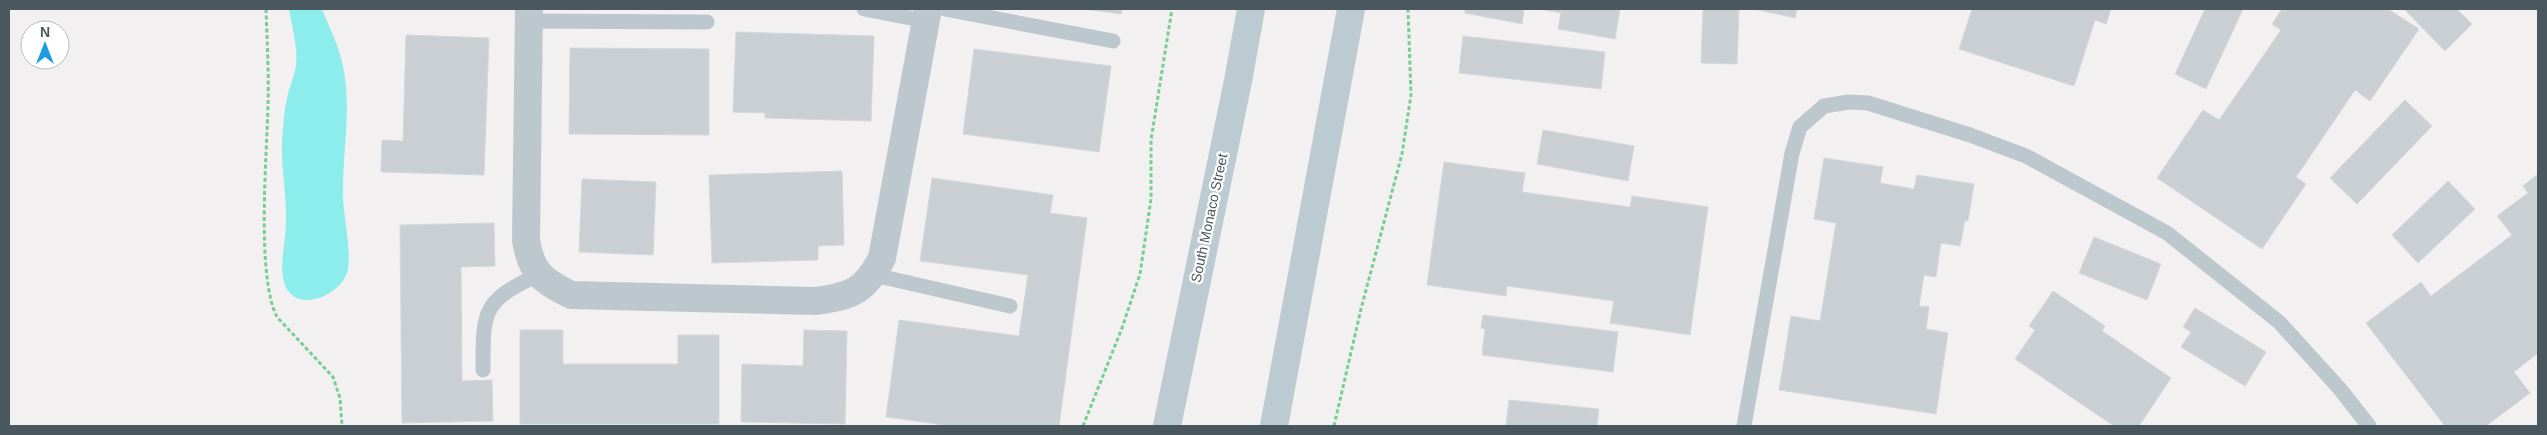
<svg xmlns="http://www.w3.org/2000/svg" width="2547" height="435" font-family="Arial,sans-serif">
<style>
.water{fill:#8decec}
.building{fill:#cacfd3;stroke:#d4d8dc}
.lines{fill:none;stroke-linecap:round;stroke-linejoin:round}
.path{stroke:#77ce91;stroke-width:3;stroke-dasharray:4 2.5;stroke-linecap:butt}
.service{stroke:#bcc8cd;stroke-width:15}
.minor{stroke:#bcc8cd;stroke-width:28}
.secondary{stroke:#bccbd2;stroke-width:28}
.labels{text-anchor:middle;stroke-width:4.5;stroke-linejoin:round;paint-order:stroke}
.street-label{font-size:14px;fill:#48585e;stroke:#fff}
</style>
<rect width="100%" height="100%" fill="#f3f0f1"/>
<path class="water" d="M289 9H322C329 27 339 46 343 66 352 109 342 154 343 197 344 221 351 246 348 269 343 296 293 316 284 282 279 263 286 242 286 222 287 196 281 169 282 143 283 127 284 110 288 94 290 85 295 75 296 65 298 46 292 28 289 9Z"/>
<g class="building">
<polygon points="1084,9 1122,9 1121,14"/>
<polygon points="1465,9 1524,9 1522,24 1465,13"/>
<polygon points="1539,9 1620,9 1615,39 1558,29 1561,13"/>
<polygon points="1703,9 1739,9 1737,64 1701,63"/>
<polygon points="1754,9 1797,9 1795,18"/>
<polygon points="1972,9 2111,9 2106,24 2095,20 2074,86 1959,49"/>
<polygon points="2205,9 2243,9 2206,89 2175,74"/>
<polygon points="2282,9 2388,9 2419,29 2370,101 2355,90 2296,177 2306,184 2262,249 2157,178 2203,110 2219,120 2281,30 2272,24"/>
<polygon points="2404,9 2457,9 2472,24 2445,51"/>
<polygon points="736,32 874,36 871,121 765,118 765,113 733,112"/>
<polygon points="406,35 489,38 484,175 381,172 382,140 403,141"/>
<polygon points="1463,36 1605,52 1601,89 1459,73"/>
<polygon points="570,48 709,49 709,135 569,134"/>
<polygon points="974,49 1111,66 1099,152 963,134"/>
<polygon points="2405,100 2432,126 2357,204 2330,178"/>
<polygon points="1543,130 1634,146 1628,181 1537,164"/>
<polygon points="1824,158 1883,167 1880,183 1914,189 1917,175 1974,184 1968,221 1965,220 1960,246 1941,243 1936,277 1924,275 1919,306 1929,307 1926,329 1948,333 1936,414 1779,390 1791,316 1820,321 1836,223 1814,219"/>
<polygon points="1444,162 1525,173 1522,192 1630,207 1632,196 1708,207 1690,335 1610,323 1614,301 1507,286 1506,296 1427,285"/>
<polygon points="842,171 844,245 818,246 818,260 712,263 709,175"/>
<polygon points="2538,174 2538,353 2514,372 2530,393 2486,426 2445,426 2366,323 2421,282 2431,296 2512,235 2497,216 2528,193 2523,186"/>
<polygon points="932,178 1053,195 1050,213 1087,218 1059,426 952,426 886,417 899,320 1019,336 1028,275 920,261"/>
<polygon points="582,179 656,182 653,255 579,252"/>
<polygon points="2448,181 2475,209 2418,263 2392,235"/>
<polygon points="494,223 495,266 461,267 462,381 492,380 493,421 402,423 400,225"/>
<polygon points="2094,237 2161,264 2147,300 2079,273"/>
<polygon points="2053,291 2105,326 2102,331 2171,378 2139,426 2114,426 2015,359 2035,330 2029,326"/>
<polygon points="2195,308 2266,352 2245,386 2181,347 2191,332 2183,327"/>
<polygon points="1483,315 1618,332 1613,372 1482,355 1485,329 1481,328"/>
<polygon points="520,330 563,330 563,364 678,364 678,335 719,335 719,424 520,424"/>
<polygon points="804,330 847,331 845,424 741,422 742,364 803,366"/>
<polygon points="1509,400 1599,409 1597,426 1506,426"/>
</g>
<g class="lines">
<g class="path">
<path d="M266 9C267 41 269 73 268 104 267 155 256 276 277 317L333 377 340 398 342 426"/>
<polyline points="1083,426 1122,328 1140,274 1151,199 1151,140 1172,9"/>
<polyline points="1334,426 1361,309 1402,154 1411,95 1408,9"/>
</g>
<g class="service">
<polyline points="864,9 926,21"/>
<polyline points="945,9 1113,41"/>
<polyline points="529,21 707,22"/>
<polyline points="874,275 1010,306"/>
<path d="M483 370C483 311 482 301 538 275"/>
<polyline points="1744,426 1792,153 1800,127 1824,106 1849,102 1868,103 1970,135 2026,156 2167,233 2279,322 2340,389 2369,426"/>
</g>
<path class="minor" d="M529 9 526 240C531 272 542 281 571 295L816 301C852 296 865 291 882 258L928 9"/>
<g class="secondary">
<polyline points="1167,426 1238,81 1251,9"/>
<polyline points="1274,426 1351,9"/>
</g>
</g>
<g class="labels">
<g class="street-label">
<text transform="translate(1209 218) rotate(-78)" y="5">South Monaco Street</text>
</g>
</g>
<rect width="2547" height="435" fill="none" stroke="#48585e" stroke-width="20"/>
<g transform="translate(45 45)"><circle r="24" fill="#ffffff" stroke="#b6bcbf"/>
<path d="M0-4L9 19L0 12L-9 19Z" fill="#1a9be3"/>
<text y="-8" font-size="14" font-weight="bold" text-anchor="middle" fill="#48585e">N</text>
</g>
</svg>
